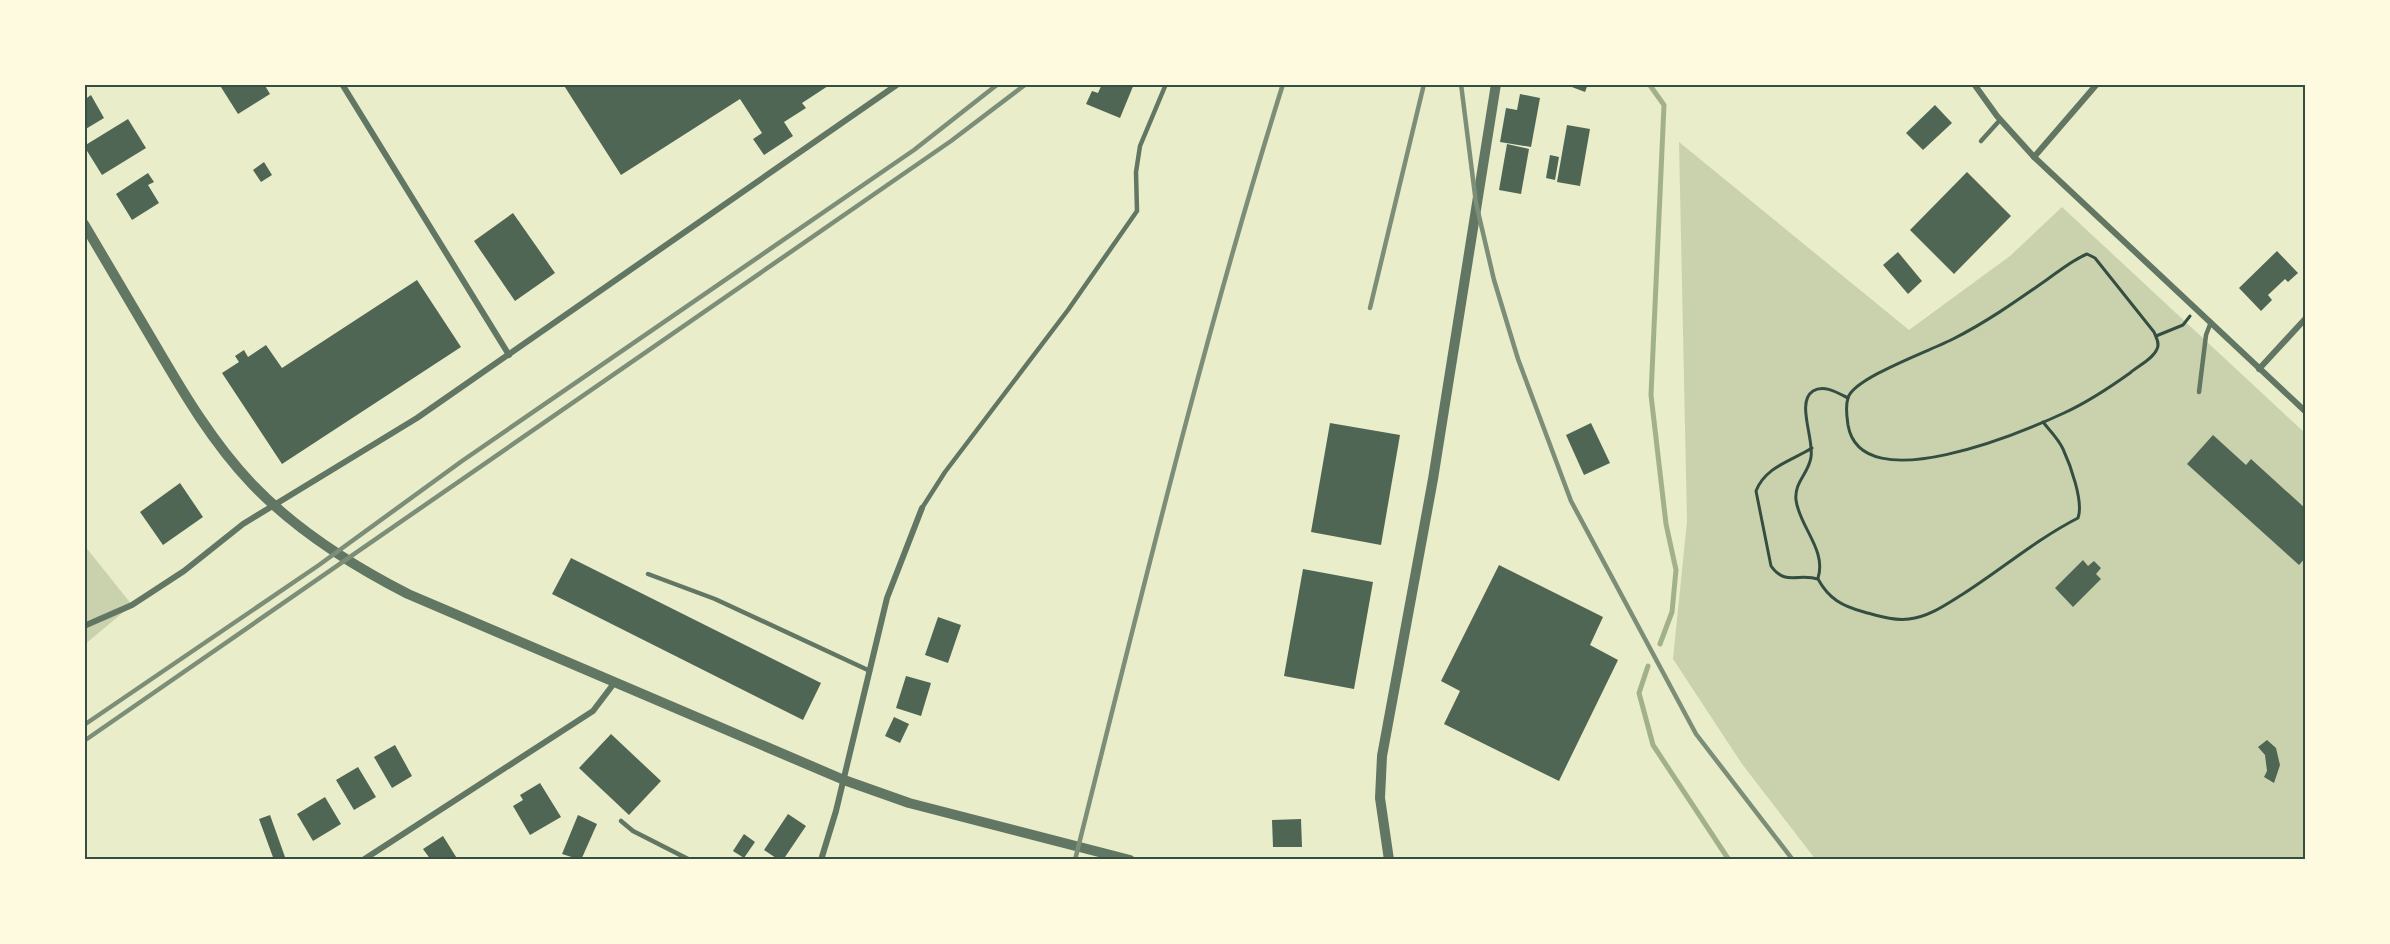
<svg xmlns="http://www.w3.org/2000/svg" width="2390" height="944" font-family="'Titillium Web',sans-serif">
<style>
.green{fill:#cad2ad}
.lines{fill:none;stroke-linecap:round;stroke-linejoin:round}
.stream{stroke:#a3b18a;stroke-width:5}
.building{fill:#4f6655}
.path{stroke:#344e41;stroke-width:3}
.service{stroke:#617663;stroke-width:4.5}
.minor{stroke:#617663;stroke-width:6}
.tertiary{stroke:#617663;stroke-width:10}
.rail{stroke:#7c8e77;stroke-width:4.5}
.neatline{fill:none;stroke:#344e41;stroke-width:2}
</style>
<rect width="100%" height="100%" fill="#e9edc9"/>
<g class="green">
<polygon points="1679,142 1909,330 2010,256 2062,207 2306,434 2306,860 1816,860 1742,764 1673,659 1687,521"/>
<polygon points="84,545 132,605 84,645"/>
</g>
<g class="lines">
<g class="stream">
<polyline points="1649,84 1664,105 1651,395 1666,524 1676,570 1672,612 1660,644"/>
<polyline points="1648,666 1639,693 1653,745 1729,860"/>
</g>
</g>
<g class="building">
<polygon points="219,84 264,84 270,94 238,114"/>
<polygon points="563,84 831,84 802,103 806,108 784,122 793,136 764,155 753,139 762,133 740,99 621,175"/>
<polygon points="1102,84 1134,84 1120,118 1086,104 1092,91 1098,93"/>
<polygon points="1564,84 1588,84 1585,92"/>
<polygon points="1520,94 1540,98 1531,147 1500,142 1506,108 1517,110"/>
<polygon points="91,95 104,118 84,130 84,100"/>
<polygon points="1935,105 1952,123 1923,150 1906,133"/>
<polygon points="128,119 146,148 102,175 84,146"/>
<polygon points="1567,125 1590,129 1580,186 1557,182"/>
<polygon points="1507,144 1529,149 1521,194 1499,190"/>
<polygon points="1550,155 1559,157 1555,180 1546,178"/>
<polygon points="264,162 272,175 261,182 253,170"/>
<polygon points="1967,172 2011,216 1954,274 1910,230"/>
<polygon points="148,173 154,182 148,185 159,203 132,220 116,194"/>
<polygon points="513,213 555,273 515,301 474,241"/>
<polygon points="2277,251 2298,273 2288,282 2285,279 2268,295 2272,300 2261,311 2239,288"/>
<polygon points="1898,252 1922,281 1908,294 1883,265"/>
<polygon points="417,280 461,347 282,464 222,373 239,362 235,356 244,350 248,357 266,345 282,368"/>
<polygon points="1330,423 1400,435 1381,545 1311,532"/>
<polygon points="1591,423 1610,463 1584,475 1566,435"/>
<polygon points="2213,435 2246,465 2251,459 2306,509 2306,557 2299,565 2187,464"/>
<polygon points="180,483 203,517 163,545 140,512"/>
<polygon points="571,558 821,683 803,720 552,594"/>
<polygon points="2083,560 2088,566 2094,561 2101,568 2096,574 2101,579 2073,607 2055,588"/>
<polygon points="1499,565 1603,617 1590,645 1618,660 1559,781 1444,724 1460,691 1441,681"/>
<polygon points="1303,569 1373,582 1354,689 1284,676"/>
<polygon points="938,617 961,625 948,663 925,655"/>
<polygon points="906,676 931,683 921,716 896,708"/>
<polygon points="894,717 909,724 900,743 885,736"/>
<polygon points="611,734 661,781 629,815 579,768"/>
<polygon points="2267,740 2276,748 2280,765 2274,783 2264,777 2267,771 2265,755 2258,747"/>
<polygon points="395,745 412,776 392,788 374,757"/>
<polygon points="358,767 376,797 354,810 336,780"/>
<polygon points="540,783 561,817 530,835 513,806 523,800 520,795"/>
<polygon points="325,797 341,824 313,841 297,814"/>
<polygon points="788,814 806,826 783,860 779,860 764,850"/>
<polygon points="270,815 285,857 279,860 274,860 259,819"/>
<polygon points="578,815 597,824 581,860 562,854"/>
<polygon points="1301,819 1302,847 1273,847 1272,820"/>
<polygon points="744,834 755,842 744,858 733,851"/>
<polygon points="443,836 458,860 431,860 423,849"/>
</g>
<g class="lines">
<g class="path">
<path d="M2087 254 2095 258 2154 332C2156 337 2160 343 2157 349 2153 359 2138 366 2130 373 2109 388 2088 402 2064 413 2025 431 1861 502 1848 425 1847 417 1845 407 1848 398 1853 378 1932 350 1953 339 1985 323 2015 302 2045 281 2058 272 2072 260 2087 254Z"/>
<polyline points="2156,336 2183,325 2190,316"/>
<path d="M1812 448C1791 461 1765 467 1756 491L1771 566C1785 586 1798 573 1818 579 1829 599 1842 606 1864 612 1879 616 1894 621 1909 619 1929 617 1947 604 1963 594 2002 569 2037 539 2078 518 2084 502 2070 464 2063 449 2058 438 2050 431 2043 422"/>
<path d="M1818 578C1827 550 1799 526 1796 500 1794 482 1809 473 1811 457 1814 438 1796 402 1813 391 1824 384 1838 393 1848 398"/>
</g>
<g class="service">
<polyline points="1981,141 2000,120"/>
<polyline points="2199,392 2206,335 2211,322"/>
<polyline points="922,508 945,472 1068,310 1137,211 1136,172 1140,146 1166,84"/>
<polyline points="648,574 715,599 870,671"/>
<polyline points="621,821 633,831 690,860"/>
</g>
<g class="minor">
<polyline points="342,84 509,355"/>
<polyline points="1974,84 1997,116 2034,157 2306,412"/>
<polyline points="2034,157 2097,84"/>
<polyline points="2259,369 2306,318"/>
<polyline points="84,626 132,605 184,571 243,524 417,418 898,84"/>
<polyline points="363,860 593,711 615,682"/>
<polyline points="821,860 836,811 887,598 922,508"/>
</g>
<g class="tertiary">
<path d="M84 224C108 265 132 305 156 346 184 394 213 443 252 484 296 530 351 565 408 594L844 780 909 803 1130 860"/>
<polyline points="1389,860 1380,798 1382,756 1433,479 1496,84"/>
</g>
<g class="rail">
<polyline points="1461,84 1476,203 1494,280 1518,359 1571,501 1696,734 1793,860"/>
<polyline points="1370,308 1424,84"/>
<polyline points="84,725 319,565 462,461 914,150 998,84"/>
<polyline points="84,741 951,141 1026,84"/>
<path d="M1075 860C1140 601 1203 339 1283 84"/>
</g>
</g>
<rect width="2390" height="944" fill="none" stroke="#fefae0" stroke-width="171"/>
<rect x="86" y="86" width="2218" height="772" class="neatline"/>
</svg>
